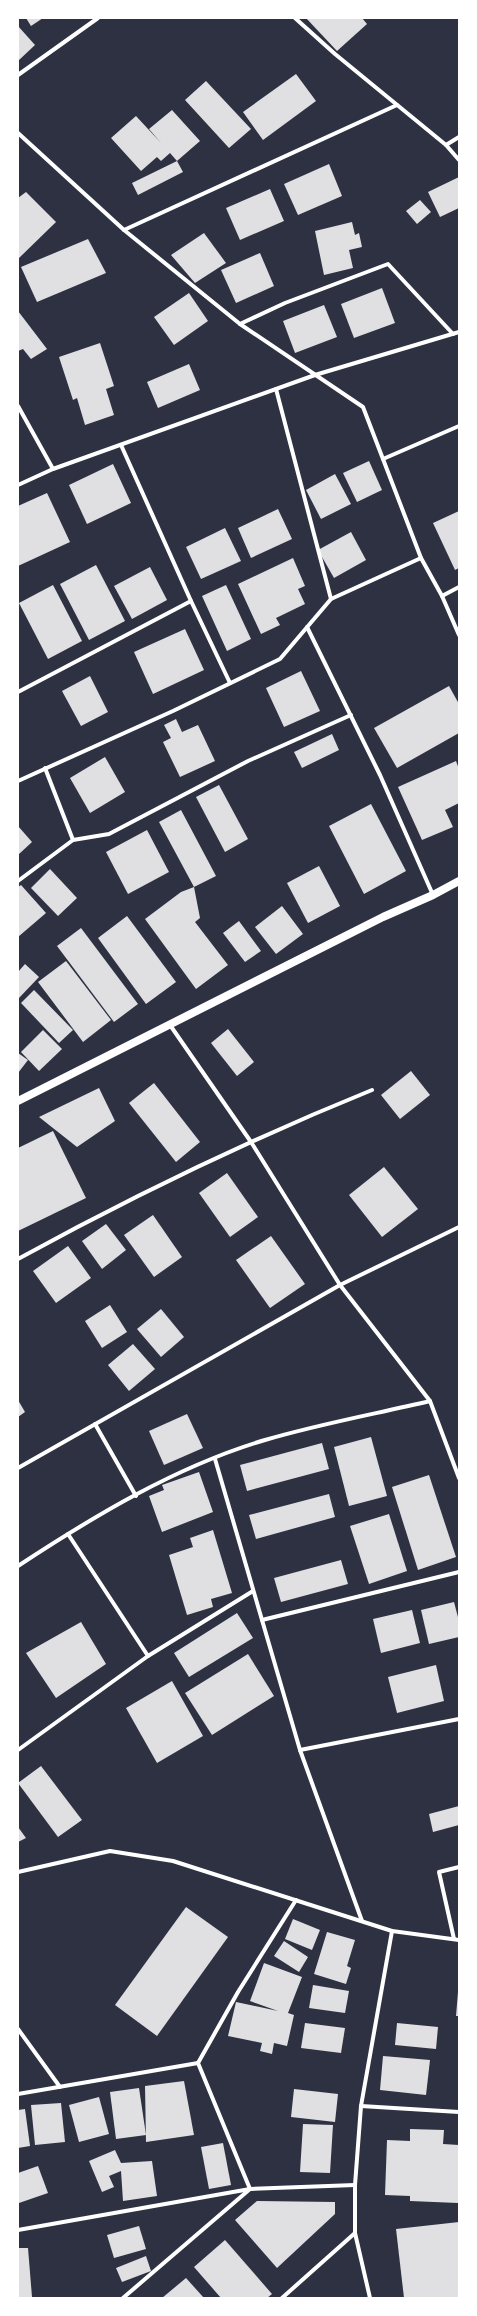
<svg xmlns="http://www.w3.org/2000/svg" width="477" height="2316" font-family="'Golos Text',sans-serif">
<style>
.building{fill:#e0e0e3}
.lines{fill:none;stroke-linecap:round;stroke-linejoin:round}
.minor{stroke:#fff;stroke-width:4}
.secondary{stroke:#fff;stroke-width:8}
</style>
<rect width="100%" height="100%" fill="#2d3142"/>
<g class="building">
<polygon points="26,18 43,18 31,26"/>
<polygon points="306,18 362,18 367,24 337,51"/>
<polygon points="18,26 35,45 18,61"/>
<polygon points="296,74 316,101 263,140 243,112"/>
<polygon points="206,81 251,129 229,148 185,100"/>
<polygon points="172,110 200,141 177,161 183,172 138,195 132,183 177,161 170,153 161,161 157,157 141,171 111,138 136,116 161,143 149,129"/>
<polygon points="329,164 342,196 298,215 284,184"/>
<polygon points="459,177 459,208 440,217 428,192"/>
<polygon points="270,189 284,221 240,240 226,208"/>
<polygon points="26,192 56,222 18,259 18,198"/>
<polygon points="420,200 431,212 417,224 406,211"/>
<polygon points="352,222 355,235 359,233 362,247 349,250 353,268 324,275 315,231"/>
<polygon points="204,233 226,263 195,283 171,255"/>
<polygon points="88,239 106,273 37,302 21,267"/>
<polygon points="260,253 274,286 236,303 221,270"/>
<polygon points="382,288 395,323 354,338 341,304"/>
<polygon points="189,293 208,321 174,345 154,317"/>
<polygon points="324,305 337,337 295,353 283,321"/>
<polygon points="18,311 47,349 31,359 23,349 18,351"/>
<polygon points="100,343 114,386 106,389 114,415 85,425 77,398 73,400 59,357"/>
<polygon points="189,364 200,390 158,408 147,382"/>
<polygon points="369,461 382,490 357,502 343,473"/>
<polygon points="113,464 131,503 87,524 69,485"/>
<polygon points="335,474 351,504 321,519 306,490"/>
<polygon points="47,493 70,542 18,566 18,506"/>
<polygon points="278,509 292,539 251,558 238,528"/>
<polygon points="459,511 459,568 455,570 433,523"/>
<polygon points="225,528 241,561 201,579 186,547"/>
<polygon points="351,532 366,560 334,578 318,550"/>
<polygon points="293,558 305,586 298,589 305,604 276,618 280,625 261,634 238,584"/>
<polygon points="96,565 125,621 89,640 60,584"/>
<polygon points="150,567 167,600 132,619 114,586"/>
<polygon points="53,585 82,641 48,659 19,603"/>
<polygon points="226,585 251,639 227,651 202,596"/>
<polygon points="185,629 204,670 153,694 134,652"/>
<polygon points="301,671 320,711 284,727 266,688"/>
<polygon points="90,676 108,712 81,726 62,691"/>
<polygon points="449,686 459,704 459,733 397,768 374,728"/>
<polygon points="176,719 182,732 198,725 215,761 180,777 163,742 171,738 164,725"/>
<polygon points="332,734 339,750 302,768 294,752"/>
<polygon points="105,757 125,792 90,813 70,778"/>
<polygon points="456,761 459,769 459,803 445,810 453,827 422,840 398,787"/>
<polygon points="219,785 248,839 225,852 196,797"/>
<polygon points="371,804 406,871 364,894 329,826"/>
<polygon points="181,810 216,876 194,887 200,918 195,922 228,965 196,989 145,919 181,892 194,887 159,822"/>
<polygon points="18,826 32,842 18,855"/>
<polygon points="147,830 169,872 128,894 106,852"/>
<polygon points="319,866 340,906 308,923 287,883"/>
<polygon points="50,869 77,898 58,916 31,888"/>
<polygon points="21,885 46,913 18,937 18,887"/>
<polygon points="282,906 303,934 276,954 255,927"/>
<polygon points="127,916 176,982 146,1004 98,938"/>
<polygon points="239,921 261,951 245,962 223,933"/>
<polygon points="81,928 138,1004 114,1022 57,946"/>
<polygon points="66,961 111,1020 83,1042 38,982"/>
<polygon points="25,964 39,977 18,999 18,972"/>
<polygon points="34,990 73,1030 59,1043 21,1003"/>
<polygon points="228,1029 254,1062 237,1076 211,1043"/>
<polygon points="43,1030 62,1049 39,1071 21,1052"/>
<polygon points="18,1053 28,1060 18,1073"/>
<polygon points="411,1071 430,1095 400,1119 381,1095"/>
<polygon points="154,1083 200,1142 176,1162 129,1103"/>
<polygon points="99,1088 115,1121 77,1147 39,1117"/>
<polygon points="53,1131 86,1198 18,1231 18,1148"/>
<polygon points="384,1167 418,1209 382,1237 349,1195"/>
<polygon points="227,1173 258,1217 230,1237 199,1193"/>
<polygon points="153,1215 182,1257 154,1277 124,1235"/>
<polygon points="106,1224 126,1250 102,1269 82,1241"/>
<polygon points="271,1236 305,1284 270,1308 236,1260"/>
<polygon points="68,1246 91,1278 56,1303 33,1271"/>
<polygon points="110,1305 127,1332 102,1348 85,1321"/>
<polygon points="161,1309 184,1337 161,1357 137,1329"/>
<polygon points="133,1344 155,1369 129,1391 108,1365"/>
<polygon points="18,1400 25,1412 18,1417"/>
<polygon points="187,1414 203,1448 164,1465 149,1431"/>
<polygon points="371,1437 387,1496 349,1506 334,1447"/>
<polygon points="322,1443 329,1469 247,1491 240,1465"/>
<polygon points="199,1472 213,1512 162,1532 149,1496 164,1490 162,1485"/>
<polygon points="429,1475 456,1557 418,1570 392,1487"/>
<polygon points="329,1494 335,1517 256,1539 249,1515"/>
<polygon points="389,1514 407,1571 369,1584 350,1526"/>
<polygon points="213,1530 232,1593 211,1599 213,1607 187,1615 169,1555 193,1547 190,1538"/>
<polygon points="341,1560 348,1584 281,1602 274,1578"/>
<polygon points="454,1602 459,1621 459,1637 429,1644 421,1610"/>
<polygon points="412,1610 420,1643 381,1653 373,1619"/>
<polygon points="237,1613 253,1638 189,1677 174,1653"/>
<polygon points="81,1622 106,1664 56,1698 26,1653"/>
<polygon points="248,1654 274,1696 212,1735 185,1693"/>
<polygon points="436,1665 444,1701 397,1713 388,1677"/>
<polygon points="172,1681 203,1736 157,1763 126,1708"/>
<polygon points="41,1766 82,1820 58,1837 18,1783"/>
<polygon points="459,1806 459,1825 433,1832 429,1814"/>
<polygon points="18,1827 26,1838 18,1842"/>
<polygon points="186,1907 228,1937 157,2036 115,2005"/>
<polygon points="293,1919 320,1930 312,1950 285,1939"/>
<polygon points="327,1932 355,1940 347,1966 351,1968 346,1984 314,1974"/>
<polygon points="284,1941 308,1957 299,1972 274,1956"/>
<polygon points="264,1963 302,1977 288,2013 294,2015 287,2046 274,2043 272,2054 260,2051 262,2043 228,2036 236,2002 278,2011 250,2001"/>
<polygon points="313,1985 349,1991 345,2013 309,2008"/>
<polygon points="458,1992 459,1992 459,2016 456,2016"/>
<polygon points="305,2023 345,2028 341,2053 301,2048"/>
<polygon points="397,2023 438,2027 436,2049 395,2045"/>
<polygon points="383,2056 430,2060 426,2095 380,2090"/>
<polygon points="184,2081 194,2135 146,2142 145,2086"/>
<polygon points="139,2088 146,2135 116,2139 110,2092"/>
<polygon points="294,2089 338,2094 335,2122 291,2117"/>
<polygon points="99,2097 109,2134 79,2142 69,2105"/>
<polygon points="61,2103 65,2142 35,2145 31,2105"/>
<polygon points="25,2109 30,2146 18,2148 18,2110"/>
<polygon points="303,2124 333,2125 330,2173 300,2172"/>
<polygon points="410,2129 444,2130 443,2144 459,2145 458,2203 410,2201 410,2196 385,2195 387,2140 410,2141"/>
<polygon points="223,2143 231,2185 209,2189 201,2147"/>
<polygon points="115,2150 121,2163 152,2161 157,2196 123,2201 121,2171 109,2176 114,2187 102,2192 89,2161"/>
<polygon points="38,2166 48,2193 19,2203 18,2173"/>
<polygon points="257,2201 335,2202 335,2214 277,2268 235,2220"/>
<polygon points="459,2222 459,2298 404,2298 396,2229"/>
<polygon points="139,2226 146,2249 114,2258 107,2235"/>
<polygon points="225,2240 272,2294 267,2298 221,2298 194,2267"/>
<polygon points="18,2248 28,2248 32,2297 18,2298"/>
<polygon points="146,2256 151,2271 122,2282 116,2268"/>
<polygon points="186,2278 204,2298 162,2298"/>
</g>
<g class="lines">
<g class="minor">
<polyline points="295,18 335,54 446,145 459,160"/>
<polyline points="18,75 98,18"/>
<polyline points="18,133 124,230 240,324 363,407 421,558 442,596 459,635"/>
<polyline points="446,145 459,137"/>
<polyline points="124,230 397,105"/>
<polyline points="240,324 285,303 388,264 453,334"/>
<polyline points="276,389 331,599"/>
<polyline points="18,406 53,469"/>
<polyline points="121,445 191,601 230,683"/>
<polyline points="383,459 459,426"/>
<polyline points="18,485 53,469 315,375 459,332"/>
<polyline points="442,596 459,587"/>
<polyline points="307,627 380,775 433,895"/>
<polyline points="18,692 191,601"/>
<polyline points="45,768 73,840"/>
<polyline points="18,781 173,711 280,659 331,599 421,558"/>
<polyline points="18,881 73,840 109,834 248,761 351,715"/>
<polyline points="170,1025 251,1142 340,1285 430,1401 459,1478"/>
<path d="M18 1259C133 1196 251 1139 372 1090"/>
<polyline points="95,1424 136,1496"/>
<polyline points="215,1459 300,1750 362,1921"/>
<polyline points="18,1468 340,1285 459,1227"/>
<polyline points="68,1534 148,1656"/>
<path d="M18 1566C94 1516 177 1466 265 1440 319 1424 375 1414 430 1401"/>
<polyline points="262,1620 459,1572"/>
<polyline points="18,1750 148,1656 253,1591"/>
<polyline points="300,1750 459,1719"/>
<polyline points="18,1872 110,1851 173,1861 392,1931 459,1940"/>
<polyline points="454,1939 439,1872 459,1867"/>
<polyline points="18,2029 60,2087"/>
<polyline points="18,2094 198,2063"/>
<polyline points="361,2106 459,2112"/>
<polyline points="18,2230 250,2189 355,2185"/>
<polyline points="123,2298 250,2189 198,2063 238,1992 296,1900"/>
<polyline points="282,2298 355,2233"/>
<polyline points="370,2298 355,2233 355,2185 361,2106 392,1931"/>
</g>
<polyline class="secondary" points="18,1101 383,917 433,895 459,881"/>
</g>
<rect width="477" height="2316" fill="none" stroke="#ffffff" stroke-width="38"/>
</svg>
